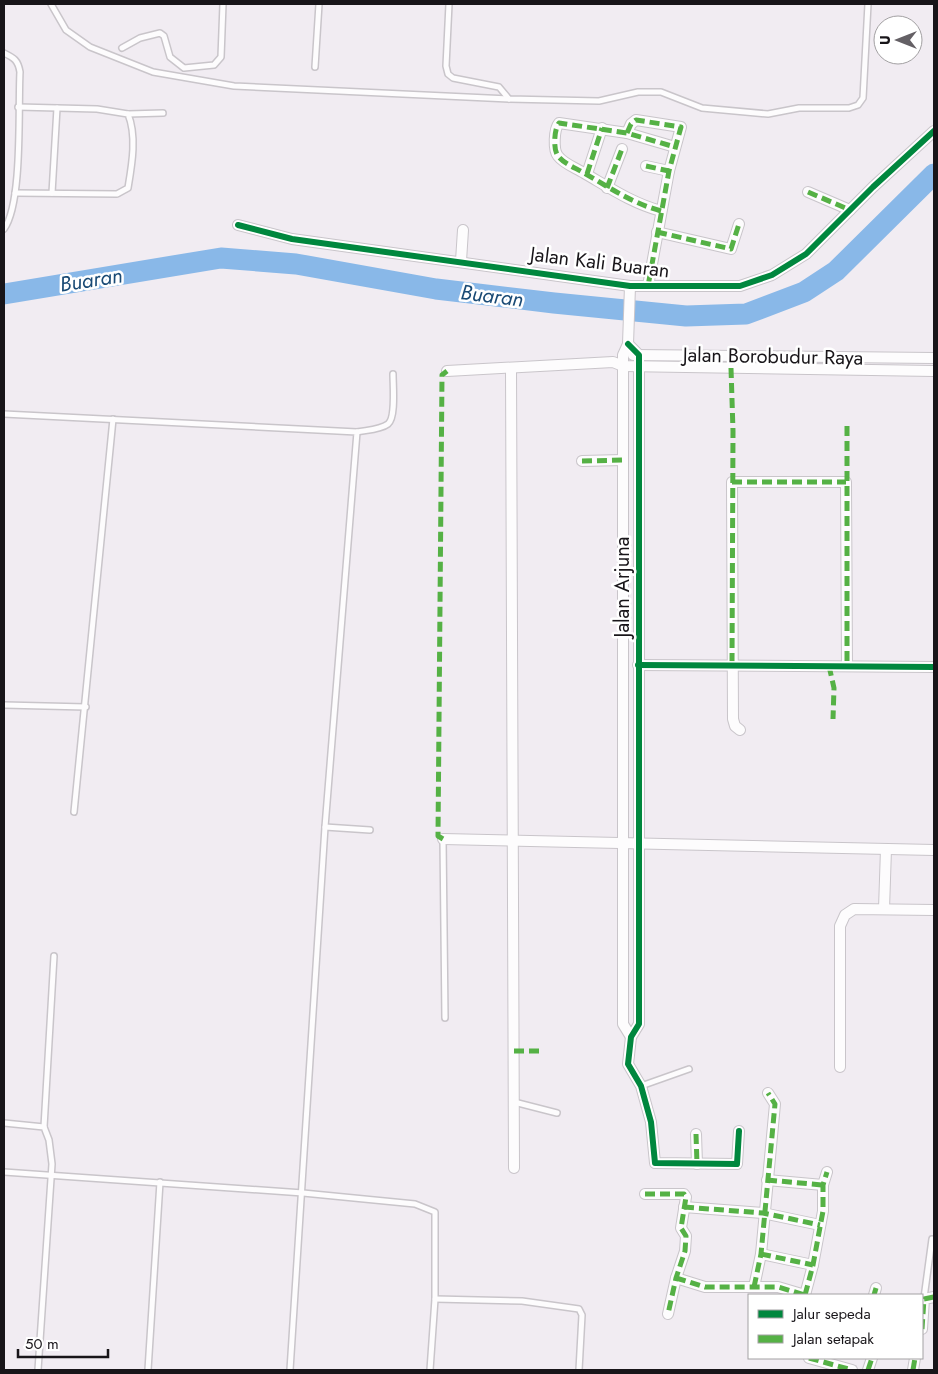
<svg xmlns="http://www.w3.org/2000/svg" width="938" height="1374" font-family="Jost,sans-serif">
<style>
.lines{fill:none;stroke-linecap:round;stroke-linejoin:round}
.river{stroke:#89b8e8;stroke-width:21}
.lane-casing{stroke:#c9c5ca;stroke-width:8}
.street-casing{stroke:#c9c5ca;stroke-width:12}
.lane{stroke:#fdfcfd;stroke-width:5}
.street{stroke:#fdfcfd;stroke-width:10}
.quiet{stroke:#55b145;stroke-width:5;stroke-dasharray:10 5;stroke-linecap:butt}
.cycleway-casing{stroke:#fff;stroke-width:9}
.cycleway{stroke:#00873e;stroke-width:6}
.labels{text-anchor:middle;stroke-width:5;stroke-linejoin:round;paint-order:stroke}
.street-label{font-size:20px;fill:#181519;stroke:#fff}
.water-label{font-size:21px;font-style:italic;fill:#194a75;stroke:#fff}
</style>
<rect width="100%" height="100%" fill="#f1ecf2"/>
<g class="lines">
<polyline class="river" points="4,294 221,258 296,264 436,289 554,303 686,316 746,314 804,292 836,271 934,174"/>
<g class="lane-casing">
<g id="lane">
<polyline points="51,4 66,30 90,47 153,72 234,86 509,99 599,101 638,92 661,92 702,108 768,114 799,108 849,108 858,105 863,98 868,4"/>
<polyline points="449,4 446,66 448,74 453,78 499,87 509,99"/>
<polyline points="122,48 140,38 160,33 164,36 170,57 184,68 214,65 221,57 223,4"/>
<path d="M4 53C14 58 18 60 20 72 18 107 23 203 4 229"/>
<polyline points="315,67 319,4"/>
<polyline points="128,114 163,113"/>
<path d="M15 193 117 194 128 188C132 164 137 136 128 114L97 109 18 107"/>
<polyline points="52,193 57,108"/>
<polyline points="4,414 357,432 325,827 290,1370"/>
<path d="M357 432C366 430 380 430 388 424 396 418 393 386 393 374"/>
<polyline points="4,705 86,707"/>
<polyline points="74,812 113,419"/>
<polyline points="325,827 370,830"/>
<polyline points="443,839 445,1018"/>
<polyline points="641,1086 689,1069"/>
<polyline points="514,1102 557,1113"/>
<polyline points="4,1123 44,1127 49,1140 52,1164 38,1370"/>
<polyline points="44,1127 54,956"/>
<polyline points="4,1172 303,1193 415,1204 435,1212 435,1299 430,1370"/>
<polyline points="924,1298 932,1239"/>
<polyline points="435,1299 522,1301 579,1309 582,1315 579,1370"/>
<polyline points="148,1370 160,1182"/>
</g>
</g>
<g class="street-casing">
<g id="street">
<polyline points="627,133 631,124 636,120 681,127 669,171 648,286"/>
<polyline points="646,166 669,171"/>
<polyline points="587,174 602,128"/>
<polyline points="607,188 622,149"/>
<polyline points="808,192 850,210"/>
<path d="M661 211C632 203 610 188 584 173 576 168 564 164 558 156 553 150 554 129 559 123L627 133 675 147"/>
<polyline points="238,225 292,239 630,286 740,286 772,275 806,254 873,187 934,131"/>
<polyline points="657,232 731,249 739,224"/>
<polyline points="461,261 463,230"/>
<polyline points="630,286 628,344 623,355 623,1024 631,1037"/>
<polyline points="628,344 639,355 639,1024 631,1037 628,1064 641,1086 651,1122 655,1163 737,1164 739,1131"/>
<polyline points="633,355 934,358"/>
<polyline points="511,368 514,1168"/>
<polyline points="447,371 613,362 623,366 934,371"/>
<polyline points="582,461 623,460"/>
<polyline points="638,665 934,667"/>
<polyline points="740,730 735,726 733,719 732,482 846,482 847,666"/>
<polyline points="443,839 934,850"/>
<polyline points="884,909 886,849"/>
<polyline points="840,1067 840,926 845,915 854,909 934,910"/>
<polyline points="696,1134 697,1164"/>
<polyline points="767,1180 823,1185"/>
<polyline points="645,1194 684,1194 686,1197 681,1228 686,1236 685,1251 676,1278 668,1314"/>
<polyline points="684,1207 763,1213 820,1225"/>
<polyline points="761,1254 813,1265"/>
<polyline points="676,1278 705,1287 778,1287 805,1295"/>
<polyline points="754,1287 761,1254 775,1104 768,1093"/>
<polyline points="805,1295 813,1265 823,1211 823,1185 827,1172"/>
<polyline points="874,1295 876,1288"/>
<polyline points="922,1329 924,1299 934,1297"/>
<polyline points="809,1358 852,1370"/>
<polyline points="868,1370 872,1358"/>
<polyline points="913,1370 915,1358"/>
</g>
</g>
<use href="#lane" class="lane"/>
<use href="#street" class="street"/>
<g class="quiet">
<polyline points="627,133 631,124 636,120 681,127 669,171 648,286"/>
<polyline points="646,166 669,171"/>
<polyline points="587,174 602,128"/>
<polyline points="607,188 622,149"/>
<polyline points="808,192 850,210"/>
<path d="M661 211C632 203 610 188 584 173 576 168 564 164 558 156 553 150 554 129 559 123L627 133 675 147"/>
<polyline points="657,232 731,249 739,224"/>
<polyline points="731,368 733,431 732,665"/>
<polyline points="847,426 847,666"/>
<polyline points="582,461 623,460"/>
<polyline points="732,482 846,482"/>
<polyline points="829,666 834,688 833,719"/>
<polyline points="443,839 438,836 442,375 447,371"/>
<polyline points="514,1051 542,1051"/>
<polyline points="696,1134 697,1164"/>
<polyline points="767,1180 823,1185"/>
<polyline points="645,1194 684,1194 686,1197 681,1228 686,1236 685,1251 676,1278 668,1314"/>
<polyline points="684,1207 763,1213 820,1225"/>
<polyline points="761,1254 813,1265"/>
<polyline points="676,1278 705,1287 778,1287 805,1295"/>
<polyline points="754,1287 761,1254 775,1104 768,1093"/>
<polyline points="805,1295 813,1265 823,1211 823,1185 827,1172"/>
<polyline points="874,1295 876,1288"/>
<polyline points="922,1329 924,1299 934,1297"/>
<polyline points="809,1358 852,1370"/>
<polyline points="868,1370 872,1358"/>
<polyline points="913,1370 915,1358"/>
</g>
<g class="cycleway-casing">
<g id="cycleway">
<polyline points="238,225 292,239 630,286 740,286 772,275 806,254 873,187 934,131"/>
<polyline points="628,344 639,355 639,1024 631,1037 628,1064 641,1086 651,1122 655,1163 737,1164 739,1131"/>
<polyline points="638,665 934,667"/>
</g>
</g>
<use href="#cycleway" class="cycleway"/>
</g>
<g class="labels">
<g class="street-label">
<text transform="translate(600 262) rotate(7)" y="7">Jalan Kali Buaran</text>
<text transform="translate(773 356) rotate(1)" y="7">Jalan Borobudur Raya</text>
<text transform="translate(622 587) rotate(-90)" y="7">Jalan Arjuna</text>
</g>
<g class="water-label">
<text transform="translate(91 280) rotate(-9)" y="7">Buaran</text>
<text transform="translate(492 296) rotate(7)" y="7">Buaran</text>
</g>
</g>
<rect width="938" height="1374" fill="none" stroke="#181519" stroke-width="10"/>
<rect x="748" y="1294" width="175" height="65" fill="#ffffff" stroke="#a3a1a3"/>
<rect x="758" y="1310" width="25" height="8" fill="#00873e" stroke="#a3a1a3"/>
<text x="793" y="1319" font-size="15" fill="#181519">Jalur sepeda</text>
<rect x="758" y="1335" width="25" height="8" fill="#55b145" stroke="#a3a1a3"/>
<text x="793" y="1344" font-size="15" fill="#181519">Jalan setapak</text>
<g transform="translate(898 40) rotate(270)"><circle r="24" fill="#ffffff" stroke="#a3a1a3"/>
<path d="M0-4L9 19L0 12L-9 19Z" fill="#646065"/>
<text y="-8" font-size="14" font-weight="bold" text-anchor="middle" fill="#181519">U</text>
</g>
<path d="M18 1349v8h90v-8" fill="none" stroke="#181519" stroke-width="2.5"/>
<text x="25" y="1349" font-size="15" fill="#181519" stroke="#ffffff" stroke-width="4" paint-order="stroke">50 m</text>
</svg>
